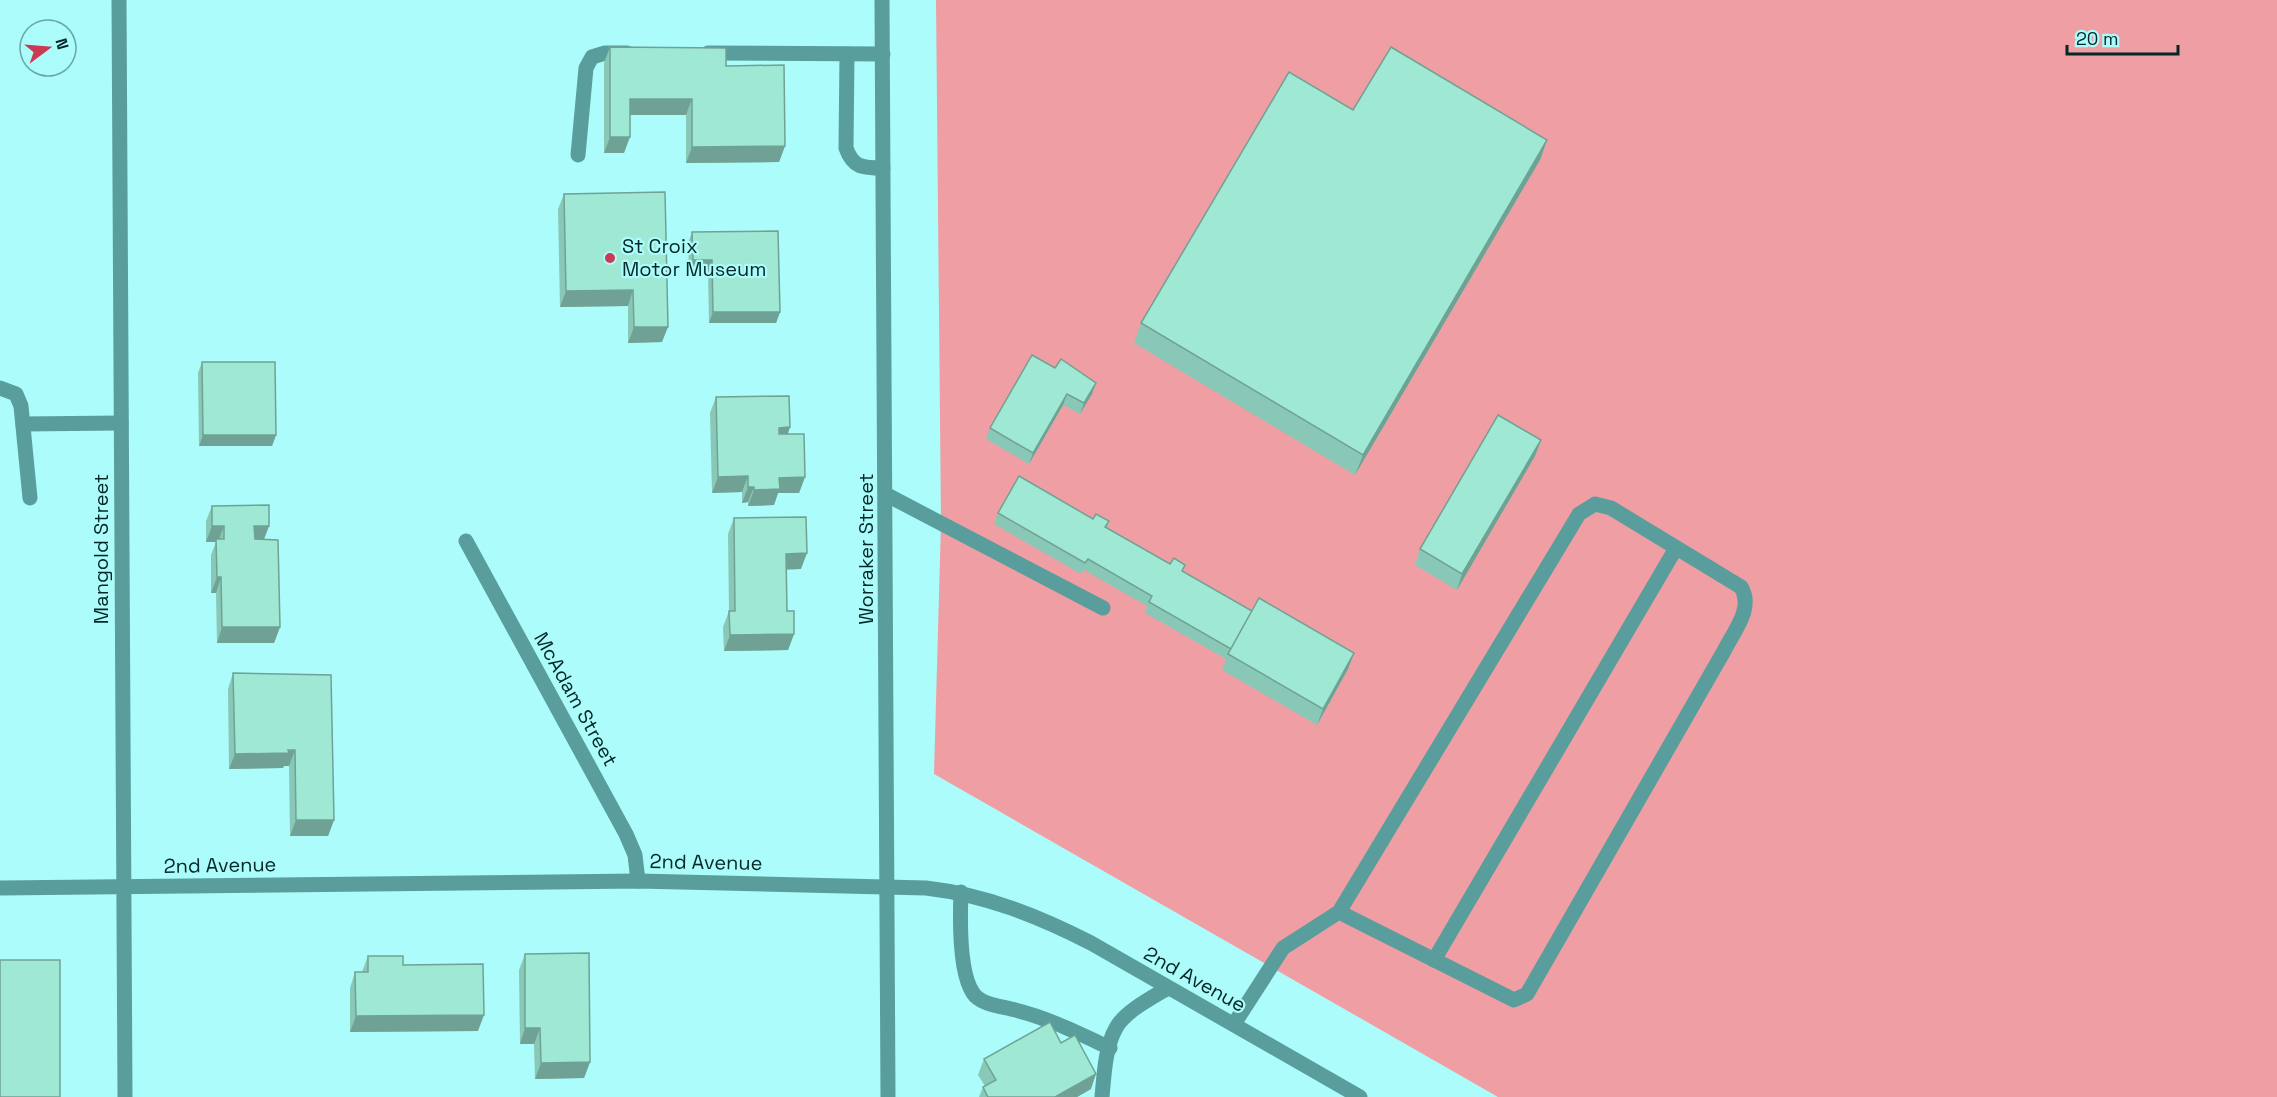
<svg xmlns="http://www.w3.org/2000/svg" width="2277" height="1097" font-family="'Space Grotesk',sans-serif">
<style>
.green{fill:#ef9fa4}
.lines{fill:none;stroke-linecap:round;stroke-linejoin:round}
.service{stroke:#599e9d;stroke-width:15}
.minor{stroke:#599e9d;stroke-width:15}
.wall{fill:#89c8b6}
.shaded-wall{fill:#6fa294}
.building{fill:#9fe8d4;stroke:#6fa294;stroke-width:1.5}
.poi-dot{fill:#cb3a53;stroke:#acfcfb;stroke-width:2}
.labels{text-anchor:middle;stroke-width:4.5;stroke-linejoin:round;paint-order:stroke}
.poi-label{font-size:20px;fill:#042727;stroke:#acfcfb;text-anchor:start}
.street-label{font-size:20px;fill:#042727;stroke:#acfcfb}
</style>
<rect width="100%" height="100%" fill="#acfcfb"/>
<polygon class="green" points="936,0 2277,0 2277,1097 1498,1097 934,774 941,523"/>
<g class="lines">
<g class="service">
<polyline points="708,53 883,54"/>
<path d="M847 54 846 148C853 168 863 168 883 168"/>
<polyline points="578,155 586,68 592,57 605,53 627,53"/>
<polyline points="0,388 16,394 21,406 30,498"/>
<polyline points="23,424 121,423"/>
<polyline points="887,495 1103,608"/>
<path d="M961 892C960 917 959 972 973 993 980 1004 999 1006 1011 1009 1046 1017 1078 1033 1110 1048"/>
<polyline points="1434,960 1676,548"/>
<path d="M1234 1024 1283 948 1339 912 1579 514 1595 504 1611 508 1741 587C1754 608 1734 631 1724 651L1527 994 1514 1000 1339 912"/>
<path d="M1102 1097C1104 1076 1105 1047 1116 1028 1124 1012 1153 997 1168 988"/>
</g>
<g class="minor">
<polyline points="119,0 125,1097"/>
<polyline points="882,0 888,1097"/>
<polyline points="466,541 626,834 635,855 638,881"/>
<path d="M0 888 638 881 926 888C986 895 1038 916 1091 943L1360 1097"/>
</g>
</g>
<g class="wall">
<polygon points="610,47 726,66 785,146 779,162 686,163 686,115 630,115 624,153 604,153 604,63"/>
<polygon points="1353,110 1547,140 1540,160 1355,475 1134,343 1141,323"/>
<polygon points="665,192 662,342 628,343 628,306 560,307 558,209 564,194"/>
<polygon points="692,232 780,312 776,323 709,323 708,271 689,271 688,243"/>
<polygon points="1032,355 1092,394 1080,414 1063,405 1029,464 986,439 990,428"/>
<polygon points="202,362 276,435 272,446 199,446 198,373"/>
<polygon points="716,397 790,427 788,434 805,477 799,493 778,493 774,505 748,506 748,502 742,503 742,492 712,493 710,413"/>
<polygon points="1541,440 1535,456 1457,590 1415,565 1420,549"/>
<polygon points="212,506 269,526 264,540 280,627 274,643 217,643 216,593 211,593 211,555 216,542 206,542 206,521"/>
<polygon points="998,513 1093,519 1109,521 1107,528 1170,564 1185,565 1183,571 1252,611 1354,653 1348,669 1317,725 1222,670 1226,659 1145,613 1147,606 1084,570 1081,574 994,524"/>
<polygon points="734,518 801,569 786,569 787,611 794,634 788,650 724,651 723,627 729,611 728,534"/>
<polygon points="233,673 331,675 334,820 328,836 290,836 289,766 284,766 283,768 229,769 228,689"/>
<polygon points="525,954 590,1062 584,1078 535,1079 534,1044 520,1044 519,970"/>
<polygon points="368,956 403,965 478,1031 350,1032 350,988 355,972 362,972"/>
<polygon points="1061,1043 1091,1089 1077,1097 979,1097 983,1087 985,1086 978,1075 984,1059"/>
</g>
<g class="shaded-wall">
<polygon points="630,99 692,99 686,115 624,115"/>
<polygon points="610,137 630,137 624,153 604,153"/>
<polygon points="1547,140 1540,160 1355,475 1363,455"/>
<polygon points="785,146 779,162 686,163 692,147"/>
<polygon points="693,260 712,260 708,271 689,271"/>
<polygon points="633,290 628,306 560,307 566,291"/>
<polygon points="713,312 780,312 776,323 709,323"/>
<polygon points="634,327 668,327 662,342 628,343"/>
<polygon points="1096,383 1092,394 1080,414 1084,403"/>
<polygon points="1067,394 1063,405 1029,464 1033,453"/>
<polygon points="790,427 784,443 773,444 779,428"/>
<polygon points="203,435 276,435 272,446 199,446"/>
<polygon points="1541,440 1535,456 1457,590 1462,574"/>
<polygon points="748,476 742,492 712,493 718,477"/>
<polygon points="805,477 799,493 778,493 774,505 748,506 754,490 779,478"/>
<polygon points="748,487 754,487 748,502 742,503"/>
<polygon points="212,526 224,526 218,542 216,539 216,542 206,542"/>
<polygon points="254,526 269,526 263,541 249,541"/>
<polygon points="807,553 801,569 780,570 786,554"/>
<polygon points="217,577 221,577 216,593 211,593"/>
<polygon points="222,627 280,627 274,643 217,643"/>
<polygon points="794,634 788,650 724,651 730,635"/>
<polygon points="1354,653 1348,669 1317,725 1323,709"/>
<polygon points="295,750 289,766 284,766 283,768 229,769 235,754"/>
<polygon points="296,820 334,820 328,836 290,836"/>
<polygon points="484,1015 478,1031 350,1032 356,1016"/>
<polygon points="525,1028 540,1028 534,1044 520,1044"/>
<polygon points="590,1062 584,1078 535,1079 541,1063"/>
<polygon points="1096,1074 1091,1089 1077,1097 1055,1097"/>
</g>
<g class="building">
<polygon points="610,47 726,48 726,66 784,65 785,146 692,147 692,99 630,99 630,137 610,137"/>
<polygon points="1391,47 1547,140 1363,455 1141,323 1289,72 1353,110"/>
<polygon points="665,192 668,327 634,327 633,290 566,291 564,194"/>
<polygon points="778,231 780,312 713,312 712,260 693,260 692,232"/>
<polygon points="1032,355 1055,368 1061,359 1096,383 1084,403 1067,394 1033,453 990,428"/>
<polygon points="202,362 275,362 276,435 203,435"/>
<polygon points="789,396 790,427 779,428 779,434 804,434 805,477 779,478 780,489 754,490 754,487 748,487 748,476 718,477 716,397"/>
<polygon points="1498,415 1541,440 1462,574 1420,549"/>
<polygon points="1019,476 1093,519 1096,514 1109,521 1105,527 1170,564 1174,558 1185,565 1182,571 1252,611 1231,649 1149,602 1152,596 1088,559 1085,563 998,513"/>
<polygon points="269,505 269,526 254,526 255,539 278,540 280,627 222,627 221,577 217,577 216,539 224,539 224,526 212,526 212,506"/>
<polygon points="806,517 807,553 786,554 787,611 794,611 794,634 730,635 729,611 735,611 734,518"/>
<polygon points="1259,598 1354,653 1323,709 1228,654"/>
<polygon points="233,673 331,675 334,820 296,820 295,750 288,750 289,753 235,754"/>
<polygon points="589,953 590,1062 541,1063 540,1028 525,1028 525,954"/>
<polygon points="368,956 403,956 403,965 483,964 484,1015 356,1016 355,972 368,972"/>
<rect x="0" y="960" width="60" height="137"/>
<polygon points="1050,1022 1061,1043 1075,1035 1096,1074 1055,1097 988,1097 983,1087 996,1080 984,1059"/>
</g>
<circle class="poi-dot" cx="610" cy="258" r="6"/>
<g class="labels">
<g class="poi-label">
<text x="622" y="253">St Croix<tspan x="622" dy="23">Motor Museum</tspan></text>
</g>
<g class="street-label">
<text transform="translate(101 549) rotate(-90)" y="7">Mangold Street</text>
<text transform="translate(866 549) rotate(-90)" y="7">Worraker Street</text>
<text transform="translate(576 699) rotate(61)" y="7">McAdam Street</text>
<text transform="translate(706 862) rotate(1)" y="7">2nd Avenue</text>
<text transform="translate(220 865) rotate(-1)" y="7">2nd Avenue</text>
<text transform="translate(1195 979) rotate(29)" y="7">2nd Avenue</text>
</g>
</g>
<g transform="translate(48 48) rotate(74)"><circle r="28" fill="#acfcfb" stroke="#69a7a6" stroke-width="1.5"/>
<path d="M0-4.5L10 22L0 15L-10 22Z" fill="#cb3a53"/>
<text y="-9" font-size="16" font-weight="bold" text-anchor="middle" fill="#042727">N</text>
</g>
<path d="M2067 45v9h111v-9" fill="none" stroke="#042727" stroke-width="3"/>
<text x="2076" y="45" font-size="18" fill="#042727" stroke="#acfcfb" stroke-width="4.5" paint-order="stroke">20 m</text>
</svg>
